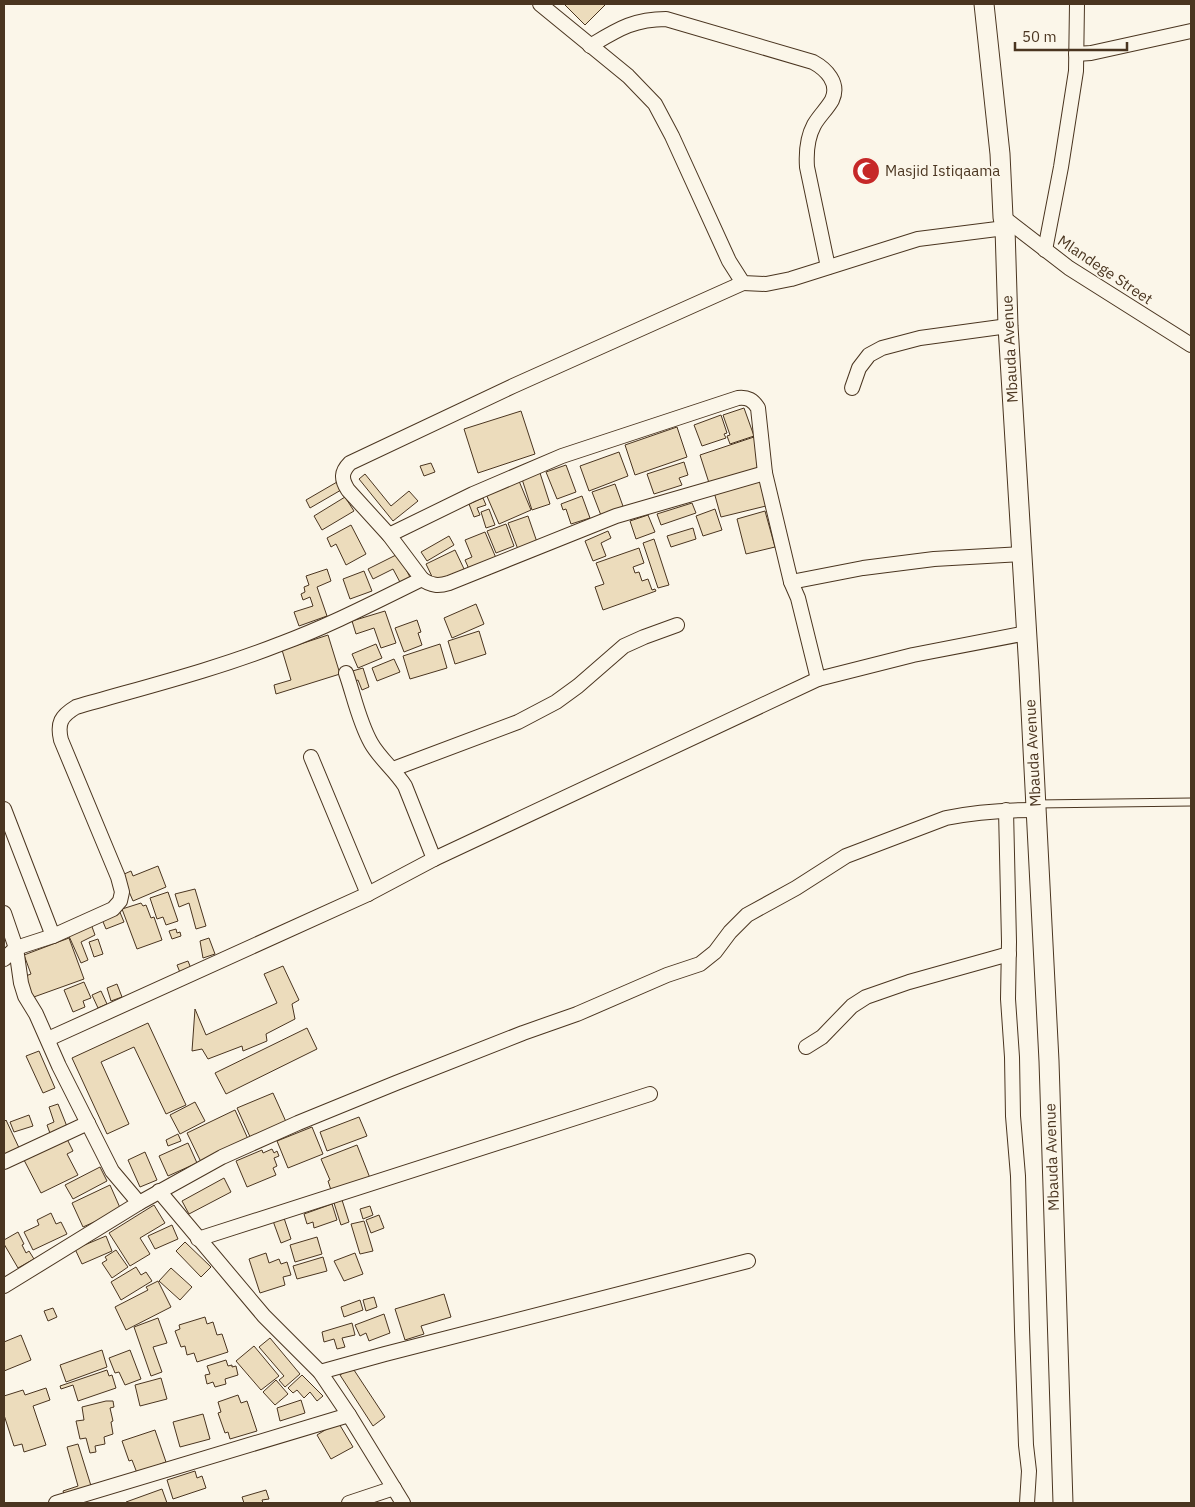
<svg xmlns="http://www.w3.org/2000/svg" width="1195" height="1507" font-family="'IBM Plex Sans',sans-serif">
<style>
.building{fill:#ecdcbc;stroke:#4a3520}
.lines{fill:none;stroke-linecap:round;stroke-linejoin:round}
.lane-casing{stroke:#4a3520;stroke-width:9}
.street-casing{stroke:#4a3520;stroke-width:16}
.secondary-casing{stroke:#4a3520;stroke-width:21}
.lane{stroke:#fbf6e9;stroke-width:7}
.street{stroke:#fbf6e9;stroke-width:14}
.secondary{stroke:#fbf6e9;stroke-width:19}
.labels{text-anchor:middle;stroke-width:4;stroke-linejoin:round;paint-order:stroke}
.poi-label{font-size:15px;fill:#4a3520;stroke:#fbf6e9;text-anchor:start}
.street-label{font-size:15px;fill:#4a3520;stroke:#fbf6e9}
</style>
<rect width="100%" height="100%" fill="#fbf6e9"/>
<g class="building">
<polygon points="564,4 606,4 585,25"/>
<polygon points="744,408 754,436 730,444 727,436 730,435 723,415"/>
<polygon points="521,411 535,454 478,473 464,429"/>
<polygon points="721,415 727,433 724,434 726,438 702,446 694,425"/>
<polygon points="677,427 687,457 635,475 625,445"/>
<polygon points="754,437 764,469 710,486 700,455"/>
<polygon points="619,452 628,476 589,491 580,466"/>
<polygon points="684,462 688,475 679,478 682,485 654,494 647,474"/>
<polygon points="431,463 435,472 424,476 420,466"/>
<polygon points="566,465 576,492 557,499 546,472"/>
<polygon points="539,470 550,504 532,510 521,476"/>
<polygon points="365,474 391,506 409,491 418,501 393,521 359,479"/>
<polygon points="764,479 770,505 721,517 714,492"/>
<polygon points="519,481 531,510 499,524 486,494"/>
<polygon points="337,482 341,490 310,508 306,500"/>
<polygon points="615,484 624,509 602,518 592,492"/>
<polygon points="582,496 590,518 571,524 566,509 563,510 561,504"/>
<polygon points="345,497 354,511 322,530 314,516"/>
<polygon points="483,498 486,505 477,508 480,515 474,517 469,504"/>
<polygon points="692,503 696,513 661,525 657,514"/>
<polygon points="489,509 495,525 486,528 481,512"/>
<polygon points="715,509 722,530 703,536 696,516"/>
<polygon points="765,511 775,547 746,554 737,519"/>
<polygon points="648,515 655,532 636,539 630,521"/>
<polygon points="528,516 538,545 519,552 508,523"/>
<polygon points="506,524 514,546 496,553 487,531"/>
<polygon points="351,525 366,554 346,565 336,544 331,547 327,538"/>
<polygon points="693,528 696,539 671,547 667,536"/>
<polygon points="608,531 611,538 601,543 606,556 593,561 585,541"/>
<polygon points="485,532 496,558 469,569 465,560 472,557 465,540"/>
<polygon points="449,536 454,545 427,561 421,552"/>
<polygon points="654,539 669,585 658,588 643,543"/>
<polygon points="639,548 644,563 633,567 635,573 639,572 642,581 648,579 652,590 655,589 656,591 603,610 595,587 604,584 596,563"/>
<polygon points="455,550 465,571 436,585 426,564"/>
<polygon points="398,554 411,579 401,584 393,569 373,579 368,569"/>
<polygon points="327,569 331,581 317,587 327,616 299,626 294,612 313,606 310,597 303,600 301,594 305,592 304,587 309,585 306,576"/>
<polygon points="364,571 372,591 350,599 343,579"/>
<polygon points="476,604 484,624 452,638 444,618"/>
<polygon points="385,611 396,643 381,648 374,628 356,634 352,621"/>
<polygon points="417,620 421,632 418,633 422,645 404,652 395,628"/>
<polygon points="479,631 486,654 455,664 448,641"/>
<polygon points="328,635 340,674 276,694 274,685 291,680 282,650"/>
<polygon points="376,644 382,658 358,668 352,654"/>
<polygon points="440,644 447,668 410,679 403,656"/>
<polygon points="394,659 400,672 377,681 372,668"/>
<polygon points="363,668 369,687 362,690 358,680 352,682 349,672"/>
<polygon points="158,866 166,887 133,901 122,875 131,871 133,876"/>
<polygon points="195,889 206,926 196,929 189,903 179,907 175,894"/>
<polygon points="168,892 178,921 166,925 163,917 157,919 150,898"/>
<polygon points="141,903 143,906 146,905 151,918 154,917 162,940 137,949 122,909"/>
<polygon points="119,910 124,922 106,929 101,917"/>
<polygon points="91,924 95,935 81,942 88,960 81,963 68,934"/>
<polygon points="176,929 177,933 180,932 181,936 172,939 169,931"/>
<polygon points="69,938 84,979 31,998 23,977 31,974 24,955"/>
<polygon points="209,938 215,954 203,958 200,941"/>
<polygon points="98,939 103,954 94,957 89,942"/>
<polygon points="188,961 192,971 181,975 177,965"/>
<polygon points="283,966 299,1000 292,1004 295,1019 266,1034 267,1041 243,1051 242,1046 208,1059 202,1049 192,1051 195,1009 206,1035 277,1003 264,974"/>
<polygon points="84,982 91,998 83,1001 85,1007 73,1012 64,990"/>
<polygon points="117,984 122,997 111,1001 107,988"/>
<polygon points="101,991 107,1004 98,1008 92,995"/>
<polygon points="148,1023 186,1105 166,1114 134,1047 101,1062 129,1124 107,1134 72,1058"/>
<polygon points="307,1028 317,1049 226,1094 215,1073"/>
<polygon points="39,1051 55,1088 43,1093 26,1056"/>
<polygon points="273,1093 287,1124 251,1139 237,1108"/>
<polygon points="195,1102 205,1121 180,1134 170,1115"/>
<polygon points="58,1104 68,1129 51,1136 47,1125 54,1122 49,1107"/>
<polygon points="235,1110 248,1139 201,1162 187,1133"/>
<polygon points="29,1115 33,1126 14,1132 10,1122"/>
<polygon points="359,1117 367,1136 327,1151 320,1132"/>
<polygon points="6,1120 20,1150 4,1158 4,1122"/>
<polygon points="312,1127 323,1154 288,1168 277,1141"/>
<polygon points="178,1134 181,1141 168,1146 166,1140"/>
<polygon points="67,1139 73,1151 67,1154 78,1175 41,1193 24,1160"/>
<polygon points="188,1143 197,1163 168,1176 159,1156"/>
<polygon points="357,1145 370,1178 332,1193 328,1181 330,1180 321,1159"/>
<polygon points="272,1149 274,1153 277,1151 279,1156 274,1158 277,1166 273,1168 276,1175 247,1187 236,1161 262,1150 263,1153"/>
<polygon points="145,1152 157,1180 140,1187 128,1160"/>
<polygon points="100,1167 107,1181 73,1199 65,1185"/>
<polygon points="224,1178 231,1192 189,1214 182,1201"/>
<polygon points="110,1185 121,1210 83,1227 72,1203"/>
<polygon points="342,1200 349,1222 341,1225 334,1203"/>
<polygon points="332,1204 337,1220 314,1228 313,1222 307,1224 304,1214"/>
<polygon points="154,1205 165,1223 140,1238 150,1254 130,1266 109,1233"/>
<polygon points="370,1206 373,1215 363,1219 360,1209"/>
<polygon points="51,1213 56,1224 61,1222 67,1234 33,1250 24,1232 39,1225 37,1220"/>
<polygon points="379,1215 384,1228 371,1233 366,1220"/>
<polygon points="284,1218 291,1239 281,1243 273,1221"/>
<polygon points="364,1221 373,1251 360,1254 351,1224"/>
<polygon points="172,1225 178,1239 155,1249 148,1236"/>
<polygon points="18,1232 24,1244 22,1245 26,1253 29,1251 34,1259 18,1268 4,1244 4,1240"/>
<polygon points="106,1236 112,1251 82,1264 75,1249"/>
<polygon points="317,1237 322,1254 295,1262 290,1245"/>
<polygon points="185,1242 211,1267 201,1277 176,1251"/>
<polygon points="116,1250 128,1267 112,1278 102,1263 107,1260 105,1257"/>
<polygon points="266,1253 269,1263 279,1259 281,1264 287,1262 291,1275 283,1277 285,1285 260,1293 249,1259"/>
<polygon points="355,1253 363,1274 344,1281 334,1261"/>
<polygon points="323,1257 327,1271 297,1279 293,1266"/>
<polygon points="136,1267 141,1275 146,1272 152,1281 121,1300 111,1282"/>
<polygon points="171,1268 192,1287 180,1300 159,1281"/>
<polygon points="158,1281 171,1307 126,1330 115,1307 148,1290 146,1287"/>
<polygon points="444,1294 451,1317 421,1326 424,1334 405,1340 395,1309"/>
<polygon points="374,1297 377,1307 366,1311 363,1300"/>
<polygon points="360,1300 363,1310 344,1317 341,1307"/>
<polygon points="53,1308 57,1317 48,1321 44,1311"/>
<polygon points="384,1314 390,1333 369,1341 366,1333 360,1336 355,1325"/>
<polygon points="205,1317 207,1324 213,1322 217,1335 222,1334 228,1352 197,1362 194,1353 187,1355 185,1346 181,1347 175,1331 180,1329 179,1325"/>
<polygon points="158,1318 167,1343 153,1347 162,1372 151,1376 134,1327"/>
<polygon points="352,1323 355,1335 342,1338 345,1347 337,1349 334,1339 324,1342 322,1332"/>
<polygon points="21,1335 31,1360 4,1371 4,1342"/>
<polygon points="270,1338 300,1374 285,1387 279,1380 284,1376 259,1347"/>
<polygon points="254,1346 279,1376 261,1390 236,1361"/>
<polygon points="102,1350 107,1367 66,1382 60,1365"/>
<polygon points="130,1350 141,1379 125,1385 119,1372 115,1373 109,1358"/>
<polygon points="226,1360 228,1366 232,1365 232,1367 236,1366 238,1375 225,1379 226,1384 215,1387 213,1382 207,1384 205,1375 210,1374 207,1366"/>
<polygon points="352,1367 385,1417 373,1426 340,1375"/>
<polygon points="107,1370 109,1376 112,1375 116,1388 78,1401 73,1385 61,1389 60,1386"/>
<polygon points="302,1375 323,1396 317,1401 310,1392 304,1398 297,1390 293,1393 288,1388"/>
<polygon points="161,1378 167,1399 140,1406 135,1385"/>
<polygon points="276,1380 288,1394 275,1405 263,1392"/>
<polygon points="46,1388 50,1400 33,1406 46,1445 24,1452 22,1444 14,1446 4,1415 4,1396 23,1390 25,1395"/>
<polygon points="238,1395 241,1403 247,1401 257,1431 230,1439 228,1432 225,1433 218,1413 221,1412 218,1402"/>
<polygon points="301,1400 305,1413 280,1421 277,1408"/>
<polygon points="106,1401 113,1401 114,1407 110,1408 113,1421 111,1422 113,1434 104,1437 105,1444 95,1446 96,1452 90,1453 86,1438 80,1439 76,1421 84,1420 82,1407"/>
<polygon points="203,1414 210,1439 180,1447 173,1422"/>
<polygon points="338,1422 353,1447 331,1459 317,1435"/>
<polygon points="155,1430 166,1462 137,1473 132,1460 129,1461 122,1441"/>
<polygon points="78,1444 92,1489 65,1497 63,1491 78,1486 67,1447"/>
<polygon points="195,1471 197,1478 202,1476 206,1488 173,1499 167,1480"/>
<polygon points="162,1489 167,1503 126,1503 126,1502"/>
<polygon points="266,1490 269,1499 262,1500 263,1503 244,1503 242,1497"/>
</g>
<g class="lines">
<g class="lane-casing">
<polyline id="lane" points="1036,804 1191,802"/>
</g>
<g class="street-casing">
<g id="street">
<polyline points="540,4 628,76 655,104 672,136 729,261 743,283 766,284 791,279 918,239 1005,228"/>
<path d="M590 46C617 30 633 19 666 19L813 62C826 69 840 83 832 100 827 109 819 116 814 125 807 138 806 152 807 167L828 267"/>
<polyline points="1076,54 1091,53 1191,31"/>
<polyline points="1003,217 1069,268 1191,345"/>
<polyline points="1045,250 1061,167 1076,71 1077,4"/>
<path d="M743 283 513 386 350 463C341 472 341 479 348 490L389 535 422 579C431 586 439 586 449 583L616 516 765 473"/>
<polyline points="852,388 859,368 869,355 882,348 920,338 1008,326"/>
<path d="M389 535 473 494 562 456 738 398C748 397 753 400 758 408L765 473 791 582 798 598 818 679"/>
<polyline points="791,582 863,568 934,559 1021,554"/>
<path d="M346 673C354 696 359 722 371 743 380 759 395 770 405 786L434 859"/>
<polyline points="311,757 368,894"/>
<polyline points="393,769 518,722 556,702 578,686 624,646 644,637 677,625"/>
<polyline points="4,809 53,936"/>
<polyline points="1006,810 1009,942 1008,999 1012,1057 1013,1116 1018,1176 1022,1329 1026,1445 1029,1471 1027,1503"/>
<polyline points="4,913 16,948 21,983 25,996 36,1014 59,1066 112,1171 139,1203"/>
<path d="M4 959 16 948 53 936 113 909 120 901 122 892 118 877 61 740C57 723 61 716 76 707 145 687 214 670 280 644 329 626 375 602 422 579"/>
<polyline points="48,1039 368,894 434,859 818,679 913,655 1027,633"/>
<polyline points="806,1047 822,1037 852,1006 866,997 909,982 1009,954"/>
<polyline points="4,1162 88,1123"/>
<polyline points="159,1191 264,1316 320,1372 349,1415 403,1503"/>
<polyline points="198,1239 650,1094"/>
<path d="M4 1286 139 1203 222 1157 298 1123 396 1083 523 1033 577 1014 667 975 700 964 715 952 730 932 747 915 796 888 846 856 946 818C976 812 1006 810 1036 810"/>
<polyline points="320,1372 385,1354 748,1261"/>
<polyline points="56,1503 349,1415"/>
<polyline points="349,1503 394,1488"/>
</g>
</g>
<g class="secondary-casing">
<polyline id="secondary" points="984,4 1000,154 1003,217 1005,228 1008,326 1029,671 1049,1061 1063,1503"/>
</g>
<use href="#lane" class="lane"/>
<use href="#street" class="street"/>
<use href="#secondary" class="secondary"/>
</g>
<defs>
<g id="mosque-disc" transform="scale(1.4375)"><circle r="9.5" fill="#c62828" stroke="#fbf6e9"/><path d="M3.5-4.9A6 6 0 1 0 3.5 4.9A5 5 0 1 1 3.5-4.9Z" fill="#fff"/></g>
</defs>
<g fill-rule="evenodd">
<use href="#mosque-disc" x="866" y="171"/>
</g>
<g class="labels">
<g class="poi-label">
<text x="885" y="176">Masjid Istiqaama</text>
</g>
<g class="street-label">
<text transform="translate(1105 270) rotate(34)" y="5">Mlandege Street</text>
<text transform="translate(1010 349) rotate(-93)" y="5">Mbauda Avenue</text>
<text transform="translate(1033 753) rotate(-93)" y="5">Mbauda Avenue</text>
<text transform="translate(1052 1157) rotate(-92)" y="5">Mbauda Avenue</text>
</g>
</g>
<rect width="1195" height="1507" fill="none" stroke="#4a3520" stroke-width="10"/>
<path d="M1015 42v8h112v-8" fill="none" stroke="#4a3520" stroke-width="2.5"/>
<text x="1022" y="42" font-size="15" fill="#4a3520" stroke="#fbf6e9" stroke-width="4" paint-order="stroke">50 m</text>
</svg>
